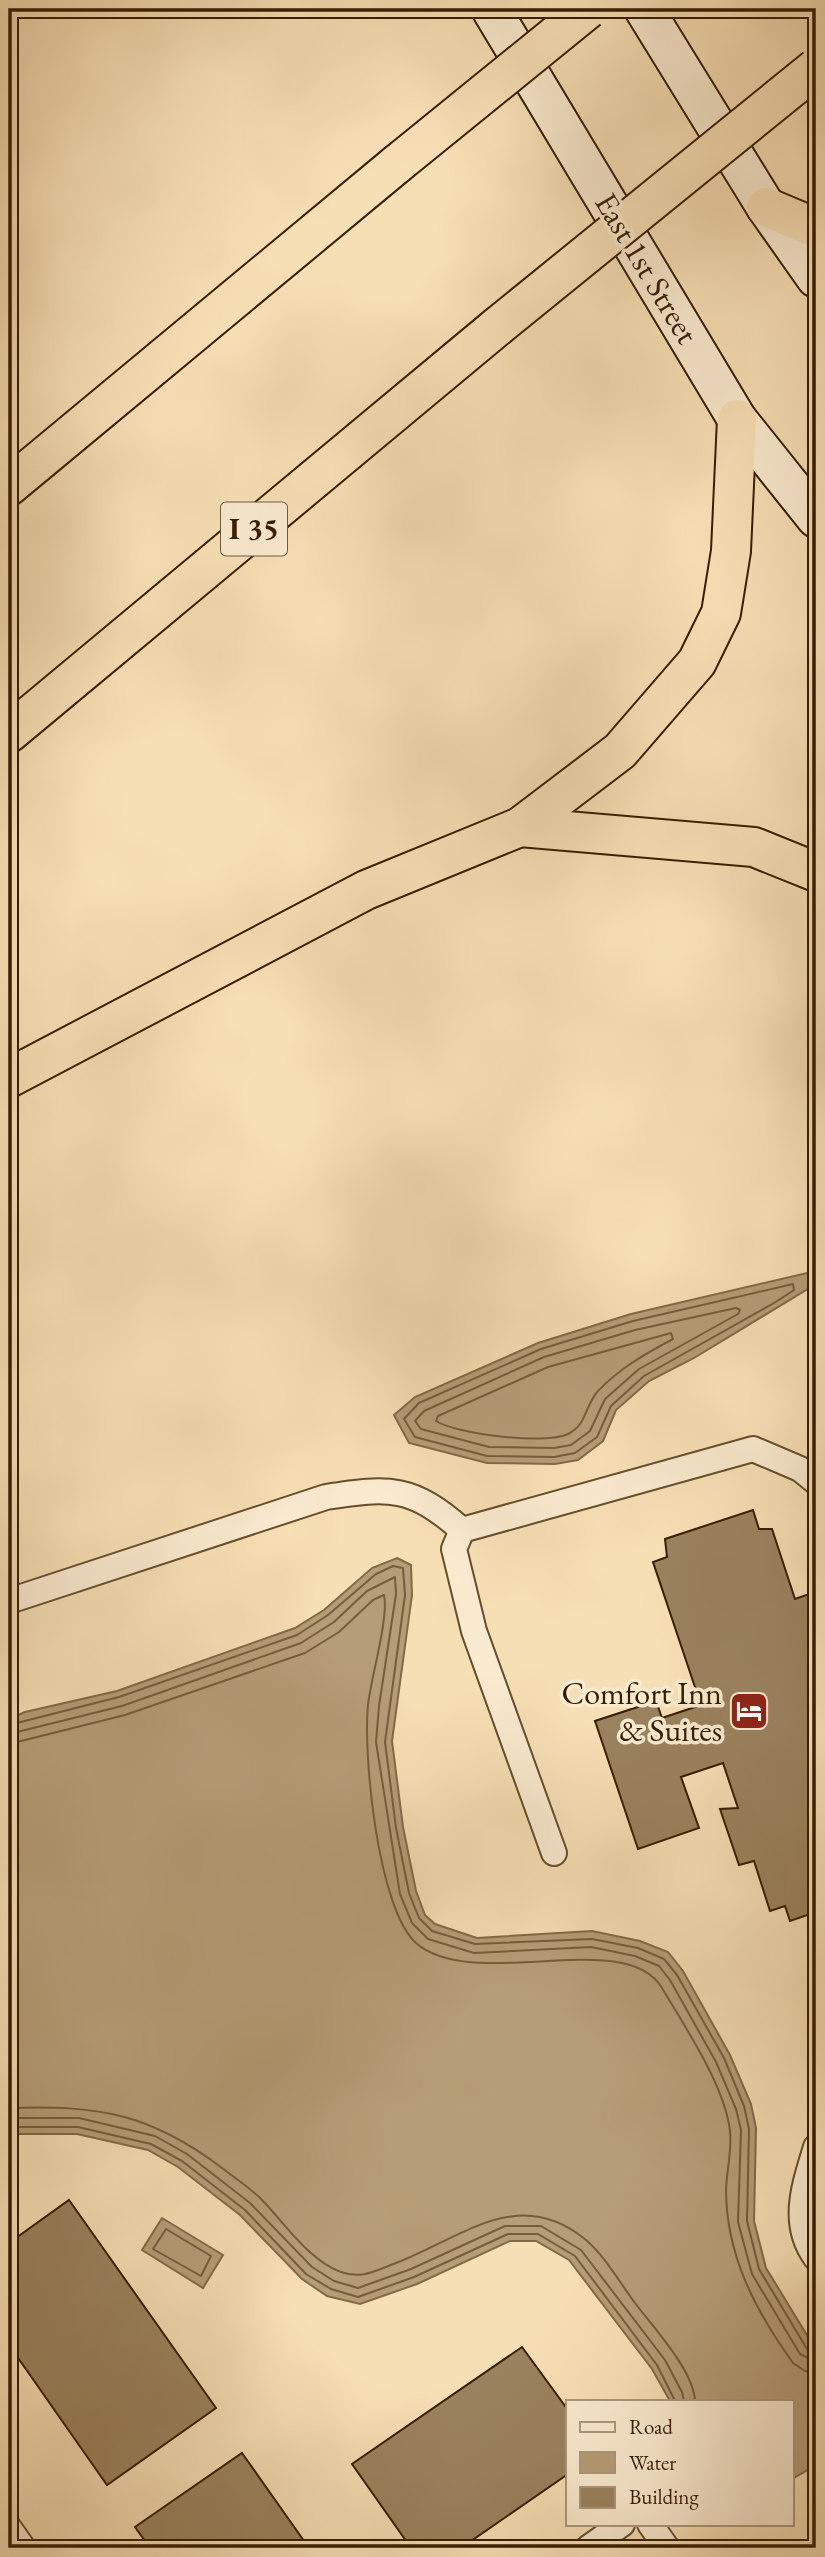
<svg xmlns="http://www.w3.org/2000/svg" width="825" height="2557" font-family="'EB Garamond',serif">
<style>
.water{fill:#b59d77;stroke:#826a47;stroke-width:2}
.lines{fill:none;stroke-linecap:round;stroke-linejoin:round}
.shore{stroke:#765d3c;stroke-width:2}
.building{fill:#9a825e;stroke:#361d00;stroke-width:2}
.lane-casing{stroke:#664e2d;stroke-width:28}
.secondary-casing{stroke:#361d00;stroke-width:42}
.highway-casing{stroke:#361d00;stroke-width:42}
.lane{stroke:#faeacf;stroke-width:24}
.secondary{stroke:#faeacf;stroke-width:38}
.highway{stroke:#f7dfb5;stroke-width:38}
.highway-bridge-casing{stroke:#361d00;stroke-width:42;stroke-linecap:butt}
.highway-bridge{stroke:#f7dfb5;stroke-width:38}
.labels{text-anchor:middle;stroke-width:7;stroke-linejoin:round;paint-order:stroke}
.shield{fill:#faeacf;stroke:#715a3e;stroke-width:2}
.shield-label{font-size:30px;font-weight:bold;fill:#361d00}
.street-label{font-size:32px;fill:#361d00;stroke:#faeacf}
.poi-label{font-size:32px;fill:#361d00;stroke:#faeacf;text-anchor:end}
</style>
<rect width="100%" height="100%" fill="#f7dfb5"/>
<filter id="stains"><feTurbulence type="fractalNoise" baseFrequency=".00286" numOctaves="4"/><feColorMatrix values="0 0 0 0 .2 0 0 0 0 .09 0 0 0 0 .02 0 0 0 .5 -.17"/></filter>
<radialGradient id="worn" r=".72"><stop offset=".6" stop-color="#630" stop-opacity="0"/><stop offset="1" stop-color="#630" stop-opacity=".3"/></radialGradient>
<g class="water">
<polygon points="816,1271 816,1284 694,1358 649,1381 616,1410 603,1441 578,1460 555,1464 487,1463 409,1443 394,1415 415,1397 538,1343 631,1314"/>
<polygon points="397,1558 411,1565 412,1595 392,1741 403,1827 416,1891 425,1915 435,1924 477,1938 592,1931 640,1941 668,1952 683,1971 730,2055 751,2104 756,2128 754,2221 766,2268 816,2350 816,2465 792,2479 792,2401 670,2401 652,2369 569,2260 536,2241 510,2241 417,2284 360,2304 327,2296 302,2279 240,2215 178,2167 148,2150 77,2134 9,2134 9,1719 25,1712 117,1691 295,1628 324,1610 372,1568"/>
<polygon points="162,2218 223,2255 203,2288 142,2250"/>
</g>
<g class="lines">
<g class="shore">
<polygon points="793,1284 794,1290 774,1303 644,1376 611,1406 597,1437 575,1453 554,1457 487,1456 415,1437 404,1419 419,1403 541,1349 633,1321"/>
<polygon points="736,1308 740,1310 738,1314 639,1369 605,1399 590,1431 571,1445 554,1448 489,1447 421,1429 415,1421 424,1411 544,1357 635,1330"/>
<path d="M671 1333 673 1339C645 1354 620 1368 598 1391 585 1405 587 1425 568 1434 545 1445 456 1434 436 1421L438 1416 548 1367Z"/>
<polyline points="9,1725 119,1697 297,1635 328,1615 376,1574 393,1566 403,1568 405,1595 385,1742 396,1828 409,1893 419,1918 432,1931 475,1944 592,1939 638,1948 664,1959 677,1975 724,2058 744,2106 749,2129 747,2221 759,2269 807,2349 816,2353"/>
<polyline points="9,1734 122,1706 301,1643 334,1622 367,1591 395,1577 396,1594 379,1706 376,1742 400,1894 412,1923 428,1939 474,1953 591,1947 635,1956 659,1966 670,1980 716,2062 736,2109 741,2130 738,2222 752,2274 800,2354 816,2362"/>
<path d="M9 1744 125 1715 305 1653 339 1632 373 1600 384 1595C389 1618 371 1677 368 1705 363 1756 378 1909 416 1943 473 1993 626 1926 662 1988 685 2027 725 2086 730 2131 732 2150 727 2169 726 2189 726 2255 755 2310 793 2363L805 2371 816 2372"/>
<path d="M9 2108C97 2105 150 2113 222 2168 236 2179 251 2188 263 2201 285 2224 310 2261 341 2272 360 2279 373 2272 391 2265 460 2240 517 2183 586 2240 605 2256 620 2283 635 2303 653 2327 694 2371 695 2401"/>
<polyline points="9,2118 79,2118 155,2136 187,2154 250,2203 312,2267 334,2281 358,2288 411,2269 505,2226 541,2226 581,2250 665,2360 682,2392 684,2401"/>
<polyline points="9,2127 78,2127 151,2144 182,2161 245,2210 306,2274 331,2289 358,2297 414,2277 508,2234 538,2234 575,2256 657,2365 675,2401"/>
<polygon points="166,2229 211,2256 201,2276 153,2249"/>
</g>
</g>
<g class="building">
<polygon points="753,1510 759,1529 772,1529 795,1599 815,1592 816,1596 816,1912 790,1921 785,1906 770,1911 754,1861 739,1865 720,1809 738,1808 723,1763 681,1777 699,1828 638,1849 595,1721 656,1701 662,1718 701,1705 653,1562 667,1557 665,1539"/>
<polygon points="69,2200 216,2408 107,2485 9,2345 9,2243"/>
<polygon points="522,2347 568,2410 568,2474 461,2548 411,2548 352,2464"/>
<polygon points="242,2453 309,2548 150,2548 135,2527"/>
</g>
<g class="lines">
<g class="lane-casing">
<g id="lane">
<path d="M9 1601 326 1497C390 1487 412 1486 462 1530"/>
<polyline points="554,1853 474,1631 454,1549 462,1530 753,1449 800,1469 816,1482"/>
<path d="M816 2147C805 2184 790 2223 816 2258"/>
<polyline points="650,2524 667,2548"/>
<polyline points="9,2528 23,2548"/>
<polyline points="588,2548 622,2524"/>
</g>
</g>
<g class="secondary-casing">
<g id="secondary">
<polyline points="491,9 737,419 816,518"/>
<polyline points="644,9 766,207 816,278"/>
</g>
</g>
<g class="highway-casing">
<g id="highway">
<polyline points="766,207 816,228"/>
<polyline points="9,486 397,164"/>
<polyline points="9,733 498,326"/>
<polyline points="520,827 754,847 816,872"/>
<polyline points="9,1078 366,890 520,827 620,751 697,662 721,613 731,551 737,419"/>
</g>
</g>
<use href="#lane" class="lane"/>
<use href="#secondary" class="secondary"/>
<use href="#highway" class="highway"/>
<g class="highway-bridge-casing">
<g id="highway-bridge">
<polyline points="397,164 588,9"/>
<polyline points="498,326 816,68"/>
</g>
</g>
<use href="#highway-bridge" class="highway-bridge"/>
</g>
<defs>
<g id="hotel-square" transform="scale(2.0125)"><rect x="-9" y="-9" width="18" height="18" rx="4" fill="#8f2418" stroke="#faeacf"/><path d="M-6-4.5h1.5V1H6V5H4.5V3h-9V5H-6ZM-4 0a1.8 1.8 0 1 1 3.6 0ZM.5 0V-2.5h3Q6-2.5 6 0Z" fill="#fff"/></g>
</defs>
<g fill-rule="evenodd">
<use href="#hotel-square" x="749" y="1711"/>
</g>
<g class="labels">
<rect class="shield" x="221" y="502.5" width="66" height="53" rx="5"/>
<g class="shield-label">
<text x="254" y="539">I 35</text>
</g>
<g class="street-label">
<text transform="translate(647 268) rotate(59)" y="11">East 1st Street</text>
</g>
<g class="poi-label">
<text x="722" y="1704">Comfort Inn<tspan x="722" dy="37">&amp; Suites</tspan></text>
</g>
</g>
<rect width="825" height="2557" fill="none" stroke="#f7dfb5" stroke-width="35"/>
<rect x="10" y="10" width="804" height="2536" fill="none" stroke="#361d00" stroke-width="3.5"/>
<rect x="18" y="18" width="790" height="2522" fill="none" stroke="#361d00" stroke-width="2"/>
<rect x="566" y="2400" width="228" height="126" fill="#faeacf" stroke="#ac987c" stroke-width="2"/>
<rect x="580" y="2422" width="35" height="10" fill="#faeacf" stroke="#ac987c" stroke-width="2"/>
<text x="629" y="2434" font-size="21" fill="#361d00">Road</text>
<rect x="580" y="2452" width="35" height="21" fill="#b59d77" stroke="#ac987c" stroke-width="2"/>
<text x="629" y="2470" font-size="21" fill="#361d00">Water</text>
<rect x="580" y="2487" width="35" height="21" fill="#9a825e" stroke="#ac987c" stroke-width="2"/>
<text x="629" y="2504" font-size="21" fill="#361d00">Building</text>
<rect width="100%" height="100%" filter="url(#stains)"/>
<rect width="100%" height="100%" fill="url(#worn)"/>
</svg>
